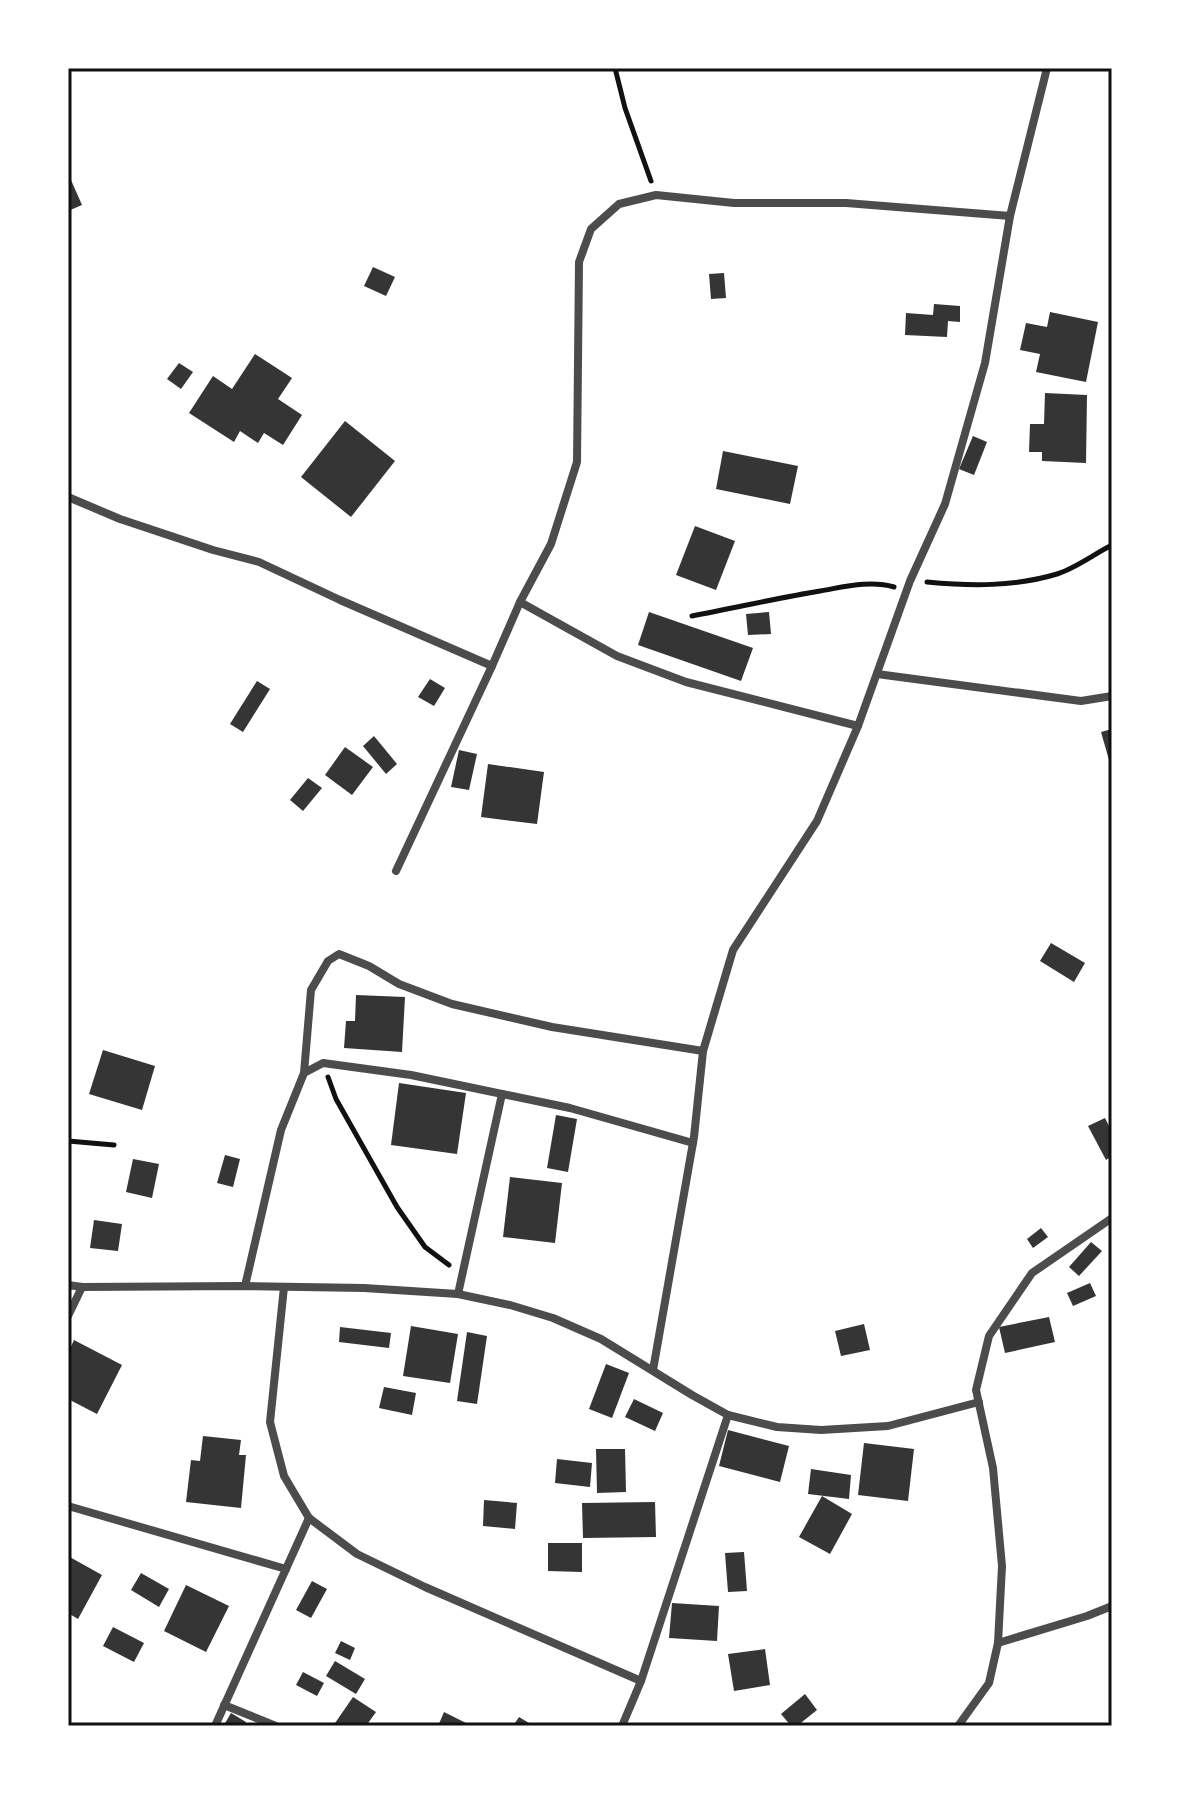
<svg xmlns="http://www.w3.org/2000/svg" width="1180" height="1794" font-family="'Public Sans',sans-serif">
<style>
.building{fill:#353535}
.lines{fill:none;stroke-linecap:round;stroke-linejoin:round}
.path{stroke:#111;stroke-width:5}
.minor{stroke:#4c4c4c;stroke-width:8}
.neatline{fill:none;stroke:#111;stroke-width:3}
</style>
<rect width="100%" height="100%" fill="#fff"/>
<g class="building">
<polygon points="71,180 82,205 68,211 68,182"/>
<polygon points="373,267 395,277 386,296 364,286"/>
<polygon points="724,273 726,298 711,299 709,274"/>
<polygon points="934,304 960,306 960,322 948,321 947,337 905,335 906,313 933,315"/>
<polygon points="1050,312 1098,322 1086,382 1036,372 1040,354 1020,350 1026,323 1047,327"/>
<polygon points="255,354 292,378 278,399 302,415 283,445 264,433 258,443 240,431 234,442 189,413 213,376 232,389"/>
<polygon points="179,363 193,372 181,389 167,379"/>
<polygon points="1045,393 1087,395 1086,463 1042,461 1042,452 1029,452 1030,424 1044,424"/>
<polygon points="345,421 395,461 351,517 301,477"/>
<polygon points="973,436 987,442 974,475 959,469"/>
<polygon points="723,451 798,466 790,504 716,489"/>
<polygon points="695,526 735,541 716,590 676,575"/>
<polygon points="649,612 753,648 741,681 638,645"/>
<polygon points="769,612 771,634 748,635 746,614"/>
<polygon points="430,679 445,688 434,706 418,697"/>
<polygon points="257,681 270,689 243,732 230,724"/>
<polygon points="1112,729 1112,767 1111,767 1101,732"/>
<polygon points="374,736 397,764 386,774 363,746"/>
<polygon points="345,747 373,767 352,795 325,775"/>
<polygon points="459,750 477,754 469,790 451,787"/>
<polygon points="488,764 544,772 537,824 481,817"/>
<polygon points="308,778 322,788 303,811 290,800"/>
<polygon points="1051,943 1085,963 1074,982 1040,961"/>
<polygon points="356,995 405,997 402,1052 344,1048 346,1021 355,1021"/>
<polygon points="103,1050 155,1066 142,1110 89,1094"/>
<polygon points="399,1083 466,1093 457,1154 391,1145"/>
<polygon points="556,1115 577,1119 568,1172 547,1168"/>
<polygon points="1105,1118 1112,1132 1112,1156 1106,1160 1088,1126"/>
<polygon points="225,1155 240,1159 233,1187 217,1183"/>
<polygon points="133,1159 159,1164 152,1198 126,1192"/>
<polygon points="510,1177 562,1183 555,1243 503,1237"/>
<polygon points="94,1220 122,1224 118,1251 90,1248"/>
<polygon points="1041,1228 1048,1237 1033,1248 1027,1239"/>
<polygon points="1091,1242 1102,1251 1079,1276 1069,1267"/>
<polygon points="1090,1283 1096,1296 1073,1306 1067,1293"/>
<polygon points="1049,1317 1055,1342 1005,1353 999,1327"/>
<polygon points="864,1324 870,1350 841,1356 835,1331"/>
<polygon points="411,1326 458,1334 450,1383 403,1376"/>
<polygon points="340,1327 391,1333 389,1348 339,1342"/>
<polygon points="467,1332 487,1336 477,1404 457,1401"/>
<polygon points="74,1340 122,1365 97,1414 68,1399 68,1353"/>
<polygon points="606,1364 629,1373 612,1418 589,1409"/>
<polygon points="384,1387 416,1393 412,1415 379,1408"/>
<polygon points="634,1399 663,1413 655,1431 625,1417"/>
<polygon points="728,1430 789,1446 780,1482 719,1466"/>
<polygon points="203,1436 241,1440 239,1455 246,1455 241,1508 186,1502 191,1460 200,1461"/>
<polygon points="864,1443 914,1449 908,1501 858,1495"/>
<polygon points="596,1449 625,1449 626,1492 597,1493"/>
<polygon points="557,1459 592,1463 590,1487 555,1483"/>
<polygon points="811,1469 851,1475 849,1499 808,1494"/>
<polygon points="822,1496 852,1514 830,1554 799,1537"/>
<polygon points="484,1500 517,1503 515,1529 483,1526"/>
<polygon points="655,1502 656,1537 583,1538 582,1503"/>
<polygon points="548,1543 582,1543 582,1572 548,1571"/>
<polygon points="744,1552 747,1591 728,1592 725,1553"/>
<polygon points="68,1556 102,1575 78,1619 68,1613"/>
<polygon points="141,1573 169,1589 159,1607 131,1590"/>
<polygon points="312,1581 327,1589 311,1618 296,1610"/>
<polygon points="186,1585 229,1606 206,1652 164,1631"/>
<polygon points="672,1603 719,1606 717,1641 669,1638"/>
<polygon points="113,1627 144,1643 134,1662 103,1646"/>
<polygon points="341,1641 355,1648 350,1660 335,1653"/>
<polygon points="765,1649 770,1685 734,1691 728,1654"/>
<polygon points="335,1661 365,1679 356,1694 326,1676"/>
<polygon points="303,1672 324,1683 317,1696 296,1685"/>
<polygon points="805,1694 817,1710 797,1726 791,1726 781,1714"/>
<polygon points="353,1697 376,1712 366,1726 333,1726"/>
<polygon points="444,1712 472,1726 438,1726"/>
<polygon points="231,1713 246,1722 244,1726 224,1725"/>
<polygon points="519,1717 534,1726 513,1726"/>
</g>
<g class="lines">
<g class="path">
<polyline points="615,68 625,108 651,181"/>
<path d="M927 582C970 586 1014 587 1057 574 1076 568 1094 554 1112 545"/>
<path d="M692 616C735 608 777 598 820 591 844 587 870 580 894 587"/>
<polyline points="328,1077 336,1099 397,1207 425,1247 449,1265"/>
<polyline points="68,1141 114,1145"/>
</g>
<g class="minor">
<polyline points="68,497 120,519 213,550 259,562 340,600 492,666"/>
<polyline points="520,602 617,656 686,682 858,726"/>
<polyline points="877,674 1081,701 1112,696"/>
<polyline points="396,871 492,666 520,602 551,544 577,462 579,262 591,229 619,204 656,195 734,203 846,203 1010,216"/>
<polyline points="304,1073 311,990 328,961 339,954 369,966 399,984 452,1004 552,1027 703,1051"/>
<polyline points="68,1285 82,1287 245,1286 364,1288 458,1294 510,1305 553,1318 601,1339 692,1395 728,1415 777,1427 821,1430 888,1426 979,1402"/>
<polyline points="245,1286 281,1130 304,1073 323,1063 411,1075 570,1108 693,1143"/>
<polyline points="284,1287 270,1422 284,1476 309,1518 357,1554 425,1587 641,1681"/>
<polyline points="458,1294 502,1094"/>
<polyline points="68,1316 82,1287"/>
<polyline points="653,1370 694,1137 703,1051 733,950 817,821 858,726 910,581 945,504 985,363 1010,216 1047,68"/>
<polyline points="68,1506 286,1569"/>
<polyline points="998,1643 1087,1616 1112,1606"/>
<polyline points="224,1705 276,1726"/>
<polyline points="215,1726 309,1518"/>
<polyline points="622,1726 641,1681 728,1415"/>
<polyline points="958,1726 989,1683 998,1643 1002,1566 993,1468 976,1390 989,1336 1032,1273 1112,1218"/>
</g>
</g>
<rect width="1180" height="1794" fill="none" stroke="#ffffff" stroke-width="140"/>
<rect x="70" y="70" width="1040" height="1654" class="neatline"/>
</svg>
